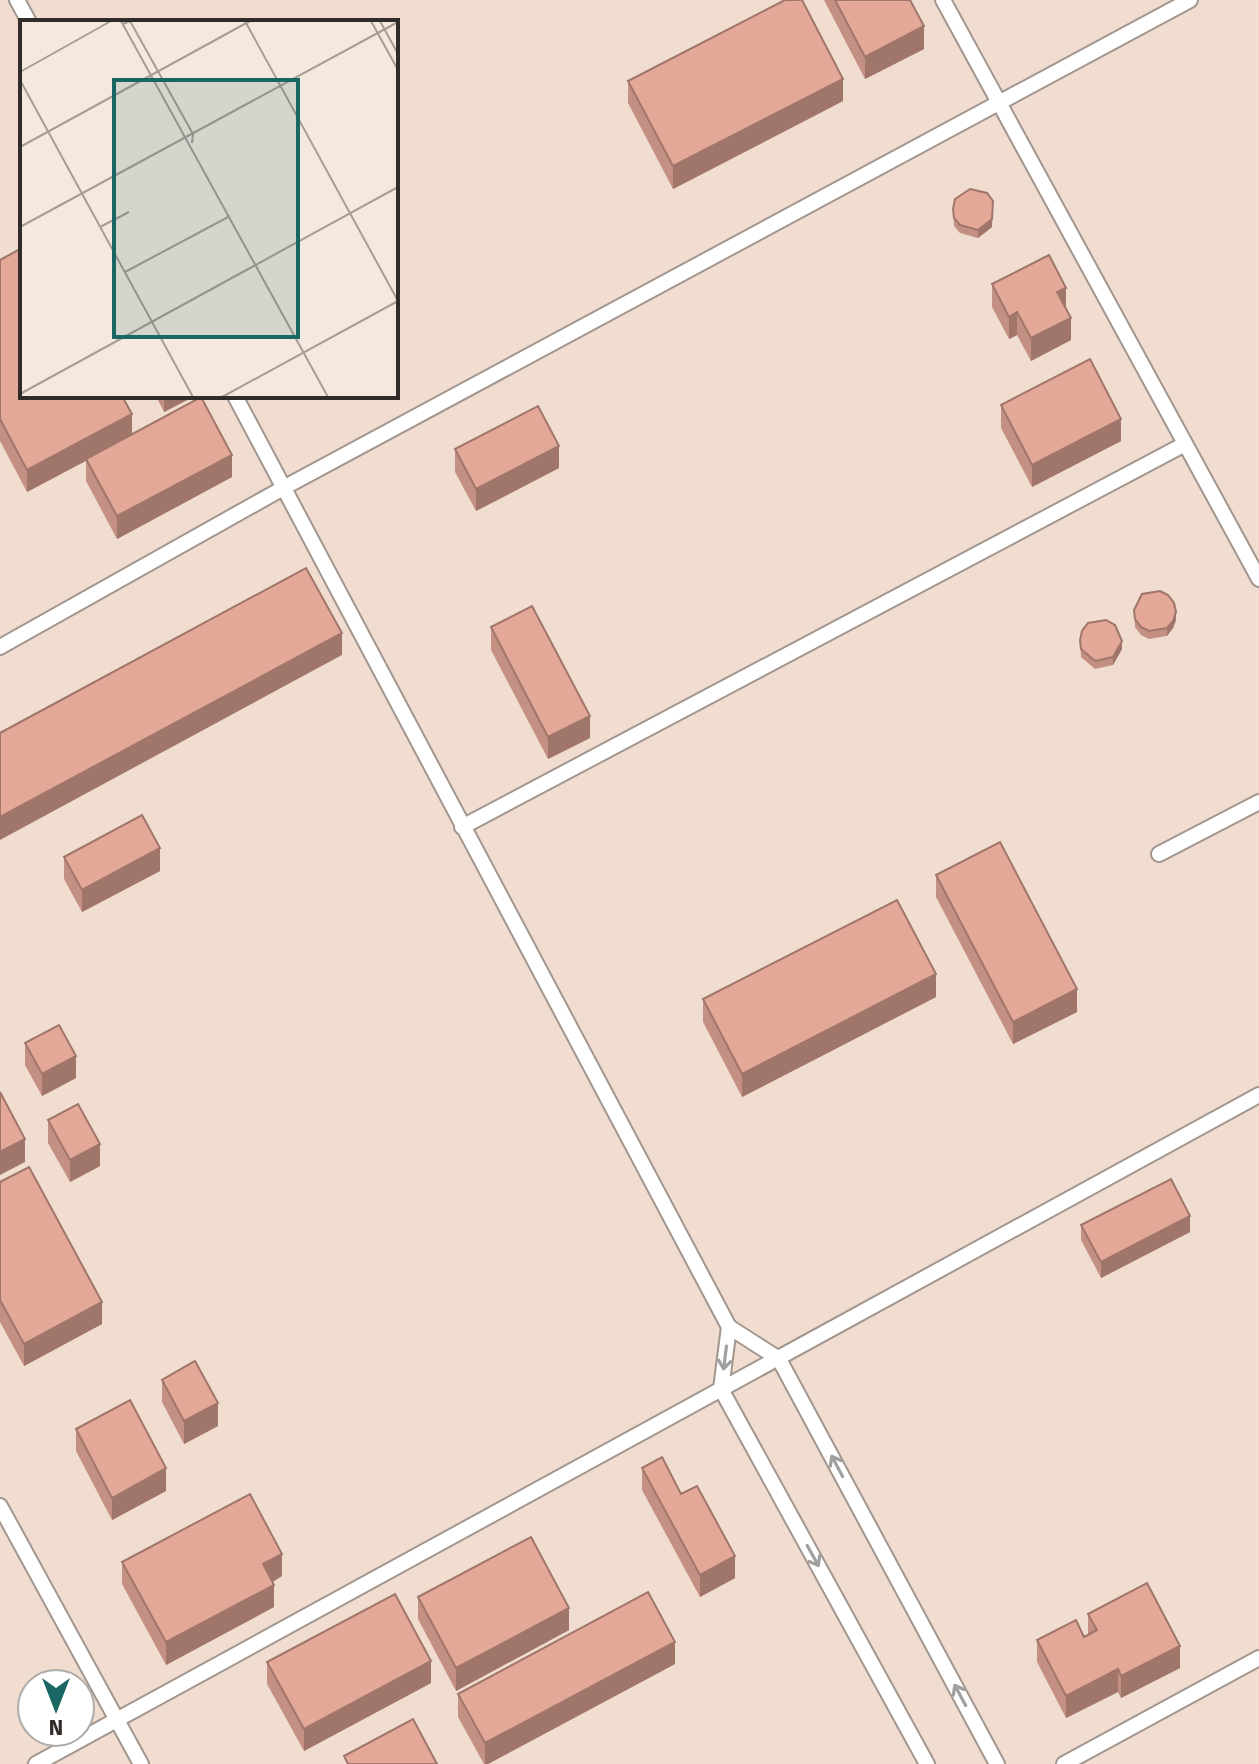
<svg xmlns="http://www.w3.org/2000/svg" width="1259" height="1764" font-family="'Fira Sans',sans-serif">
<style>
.built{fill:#f0ddcf;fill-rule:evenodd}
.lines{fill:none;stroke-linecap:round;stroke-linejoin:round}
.service-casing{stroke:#a2968e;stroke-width:18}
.service{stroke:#fff;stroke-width:14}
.wall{fill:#c49084}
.shaded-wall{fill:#a0766b}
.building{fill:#e4a899;stroke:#a0766b;stroke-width:2}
.oneway{stroke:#a2a09f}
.inset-road{fill:none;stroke:#a79d96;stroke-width:2}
.view{fill:#196663;fill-opacity:0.15;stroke:#196663;stroke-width:4}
.inset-edge{fill:none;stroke:#312c29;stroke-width:4}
</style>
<rect width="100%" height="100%" fill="#f5e9df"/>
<path class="built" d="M0 0H1259V1764H0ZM22 22H396V396H22ZM32 1684H80V1732H32Z"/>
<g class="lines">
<g class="service-casing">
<g id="service">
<polyline points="17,0 29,22"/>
<polyline points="943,0 1259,579"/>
<polyline points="235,396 729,1327 779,1359 997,1764"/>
<polyline points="0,647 285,487 1190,0"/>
<polyline points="462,827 1185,444"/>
<polyline points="1159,854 1259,802"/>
<polyline points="729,1327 721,1389 927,1764"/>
<polyline points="0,1506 141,1764"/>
<polyline points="36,1764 1259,1095"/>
<polyline points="1064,1764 1259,1658"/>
</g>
</g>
<use href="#service" class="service"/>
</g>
<g class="wall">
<polygon points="824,0 910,0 924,49 865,79"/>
<polygon points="628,81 843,101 673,189 628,103"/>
<polygon points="953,209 992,227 978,238 960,233 954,226"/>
<polygon points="0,260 22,396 132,434 232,477 117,539 86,481 86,461 27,492 0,441"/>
<polygon points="992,284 1066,308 1071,340 1031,361 1017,335 1009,339 992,307"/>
<polygon points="156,396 195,396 164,412"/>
<polygon points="1001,405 1121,441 1032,487 1001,428"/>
<polygon points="455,449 559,468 476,511 455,472"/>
<polygon points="1134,610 1176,620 1173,628 1167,636 1149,639 1141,635 1135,627"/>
<polygon points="491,627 590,738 548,759 491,650"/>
<polygon points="1080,640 1122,649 1113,665 1095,669 1081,657"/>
<polygon points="64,857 160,871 82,912 64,879"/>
<polygon points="936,875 1077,1012 1013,1044 936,897"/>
<polygon points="936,997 742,1097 703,1022 703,999"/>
<polygon points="25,1043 76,1078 42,1096 25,1065"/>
<polygon points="48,1120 100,1166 70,1182 48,1143"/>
<polygon points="0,1182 102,1324 24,1366 0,1322"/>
<polygon points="1081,1225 1190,1232 1101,1278 1081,1240"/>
<polygon points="162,1380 218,1426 184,1444 162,1402"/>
<polygon points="76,1429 166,1491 112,1520 76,1451"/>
<polygon points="642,1468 681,1494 735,1578 700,1597 642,1490"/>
<polygon points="122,1562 282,1576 273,1582 274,1607 166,1665 122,1584"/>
<polygon points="418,1597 569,1630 456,1691 418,1619"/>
<polygon points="1088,1614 1180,1668 1121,1698 1118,1692 1066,1718 1037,1662 1037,1640 1084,1637 1088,1635"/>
<polygon points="267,1662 431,1683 304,1751 267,1684"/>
<polygon points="675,1664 488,1764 484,1764 458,1717 458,1694"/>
</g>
<g class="shaded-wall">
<polygon points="924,26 924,49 865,79 865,57"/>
<polygon points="843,79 843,101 673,189 673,166"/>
<polygon points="993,201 992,227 978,238 978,230"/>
<polygon points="1066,288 1066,310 1057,292"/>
<polygon points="1017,312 1017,335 1009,339 1009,317"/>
<polygon points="1071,318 1071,340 1031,361 1031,338"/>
<polygon points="164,396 195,396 164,412"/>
<polygon points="132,414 132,436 27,492 27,470"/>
<polygon points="1121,419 1121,441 1032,487 1032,465"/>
<polygon points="559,446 559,468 476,511 476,489"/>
<polygon points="232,455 232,477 117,539 117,516"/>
<polygon points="1176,612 1176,620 1173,628 1167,636 1167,628"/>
<polygon points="342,633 342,655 0,840 0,817"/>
<polygon points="1122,641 1122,649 1113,665 1113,657"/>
<polygon points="590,716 590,738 548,759 548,737"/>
<polygon points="160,848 160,871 82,912 82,890"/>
<polygon points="936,974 936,997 742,1097 742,1074"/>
<polygon points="1077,989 1077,1012 1013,1044 1013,1022"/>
<polygon points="76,1056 76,1078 42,1096 42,1074"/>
<polygon points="25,1139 25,1162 0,1175 0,1152"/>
<polygon points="100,1144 100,1166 70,1182 70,1160"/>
<polygon points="1190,1216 1190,1232 1101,1278 1101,1262"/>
<polygon points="102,1302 102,1324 24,1366 24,1344"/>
<polygon points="218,1403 218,1426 184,1444 184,1421"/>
<polygon points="166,1468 166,1491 112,1520 112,1498"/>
<polygon points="282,1554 282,1576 263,1587 263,1564"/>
<polygon points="735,1556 735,1578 700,1597 700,1575"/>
<polygon points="274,1585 274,1607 166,1665 166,1642"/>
<polygon points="569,1608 569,1630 456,1691 456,1668"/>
<polygon points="675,1642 675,1664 488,1764 485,1764 485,1743"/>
<polygon points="1180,1646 1180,1668 1121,1698 1121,1676"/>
<polygon points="431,1661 431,1683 304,1751 304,1729"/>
<polygon points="1118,1669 1118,1692 1066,1718 1066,1696"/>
</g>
<g class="building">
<polygon points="785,0 802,0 843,79 673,166 628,81"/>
<polygon points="835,0 910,0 924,26 865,57"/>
<polygon points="970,189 987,193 993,201 992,219 978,230 960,225 954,218 953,209 955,199"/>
<polygon points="22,248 22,396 122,396 132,414 27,470 0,419 0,260"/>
<polygon points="1049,255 1066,288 1057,292 1071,318 1031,338 1017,312 1009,317 992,284"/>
<polygon points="1090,359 1121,419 1032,465 1001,405"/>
<polygon points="201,397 232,455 117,516 86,459"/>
<polygon points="538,406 559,446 476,489 455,449"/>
<polygon points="306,568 342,633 0,817 0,733"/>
<polygon points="1160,591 1168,595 1174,603 1176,612 1173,621 1167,628 1149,631 1141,627 1135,619 1134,610 1142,594"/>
<polygon points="532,606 590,716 548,737 491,627"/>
<polygon points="1106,620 1115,625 1122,641 1113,657 1095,661 1081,649 1080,640 1082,631 1088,623"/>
<polygon points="142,815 160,848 82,890 64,857"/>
<polygon points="1000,842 1077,989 1013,1022 936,875"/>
<polygon points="897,900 936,974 742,1074 703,999"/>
<polygon points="59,1025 76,1056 42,1074 25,1043"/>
<polygon points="0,1092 25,1139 0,1152"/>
<polygon points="78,1104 100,1144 70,1160 48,1120"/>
<polygon points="29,1167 102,1302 24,1344 0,1300 0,1182"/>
<polygon points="1171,1179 1190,1216 1101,1262 1081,1225"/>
<polygon points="195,1361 218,1403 184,1421 162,1380"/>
<polygon points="130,1400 166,1468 112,1498 76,1429"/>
<polygon points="662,1457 681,1494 697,1486 735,1556 700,1575 642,1468"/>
<polygon points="250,1494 282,1554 263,1564 274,1585 166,1642 122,1562"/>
<polygon points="531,1537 569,1608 456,1668 418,1597"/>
<polygon points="1147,1583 1180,1646 1121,1676 1118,1669 1066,1696 1037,1640 1076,1620 1084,1637 1097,1630 1088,1614"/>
<polygon points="648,1592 675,1642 485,1743 458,1694"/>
<polygon points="395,1594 431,1661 304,1729 267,1662"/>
<polygon points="413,1719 437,1764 348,1764 344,1756"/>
</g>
<defs><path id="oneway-shaft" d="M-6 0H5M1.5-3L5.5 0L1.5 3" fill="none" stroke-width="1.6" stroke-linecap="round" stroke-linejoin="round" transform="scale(2)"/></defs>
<g class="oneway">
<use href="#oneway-shaft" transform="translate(725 1358) rotate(97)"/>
<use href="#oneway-shaft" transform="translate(837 1466) rotate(-118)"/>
<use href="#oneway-shaft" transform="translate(813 1556) rotate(61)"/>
<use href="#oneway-shaft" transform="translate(960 1695) rotate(-118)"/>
</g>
<g transform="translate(20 20)">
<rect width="378" height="378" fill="#f5e9df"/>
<path class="inset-road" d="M101 1 308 377M225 1 378 281M351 1 378 50M360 1 378 34M103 4 110 1 173 114 172 123M0 52 91 1M0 60 173 377M0 127 230 1M0 207 378 2M80 207 109 192M105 252 210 196M0 374 378 167M202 377 378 281"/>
<path class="view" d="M94 60H278V317H94Z"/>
<rect width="378" height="378" class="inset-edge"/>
</g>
<g transform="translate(56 1708) rotate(180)"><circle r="38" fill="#ffffff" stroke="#adaba9" stroke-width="2"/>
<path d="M0-6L14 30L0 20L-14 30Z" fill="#196663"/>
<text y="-12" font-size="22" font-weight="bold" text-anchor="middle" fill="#312c29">N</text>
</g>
</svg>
